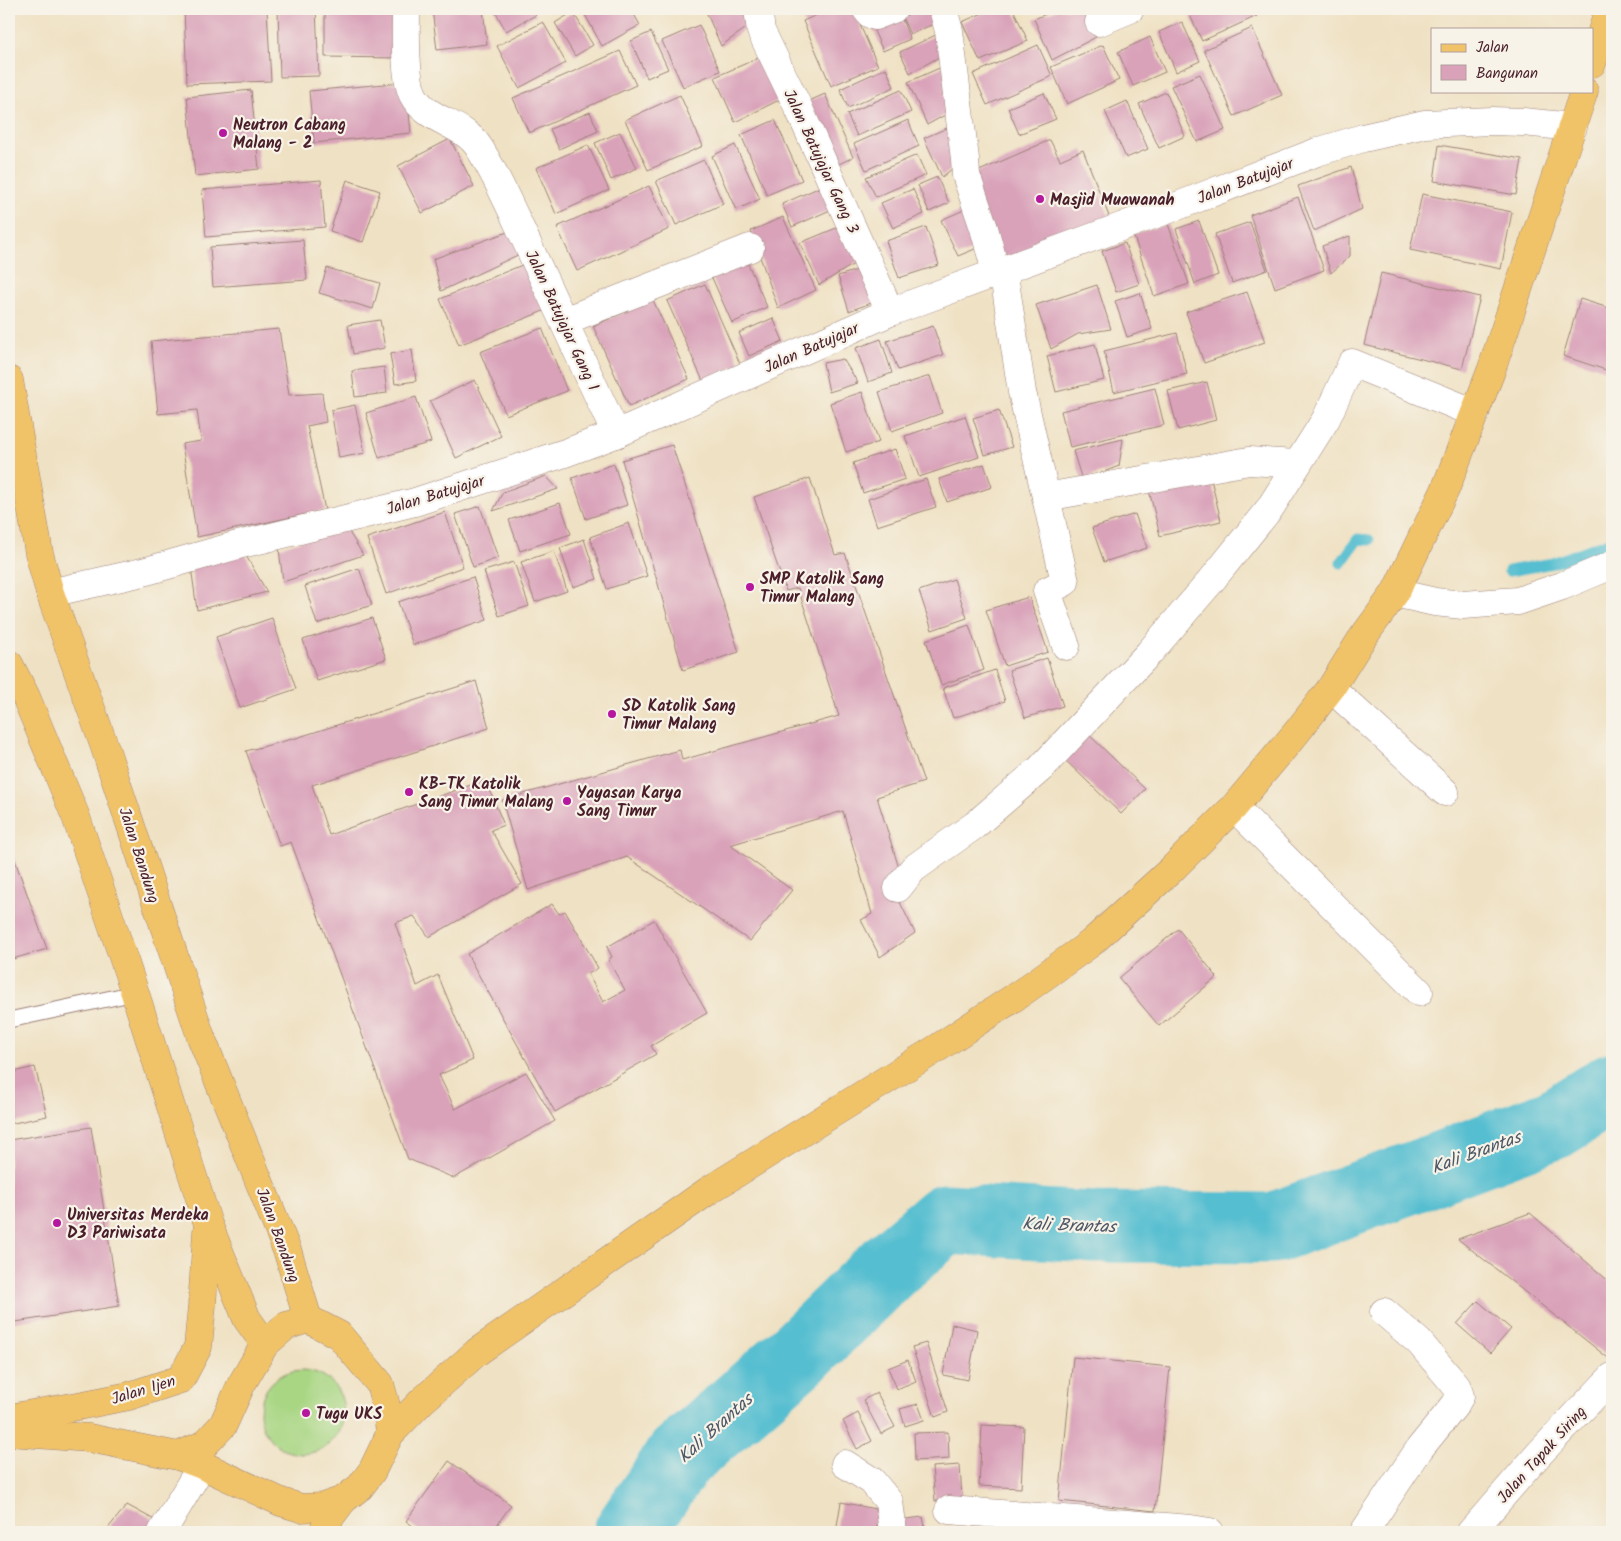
<svg xmlns="http://www.w3.org/2000/svg" width="1621" height="1541" font-family="Kalam,sans-serif">
<style>
.green{fill:#a8d683;stroke:#797a57}
.lines{fill:none;stroke-linecap:round;stroke-linejoin:round}
.stream{stroke:#54bed0;stroke-width:11}
.river{stroke:#54bed0;stroke-width:71}
.building{fill:#d9a2b9}
.lane-casing{stroke:#9c8077;stroke-width:17}
.street-casing{stroke:#9c8077;stroke-width:29}
.primary-casing{stroke:#9c8077;stroke-width:29}
.lane{stroke:#fff;stroke-width:15}
.street{stroke:#fff;stroke-width:28}
.primary{stroke:#f1c369;stroke-width:28}
.poi-dot{fill:#b5179e;stroke:#f7f3e8;stroke-width:2}
.labels{text-anchor:middle;stroke-width:4.5;stroke-linejoin:round;paint-order:stroke}
.poi-label{font-size:16px;font-weight:bold;fill:#4a1f2b;stroke:#f7f3e8;text-anchor:start}
.street-label{font-size:16px;fill:#4a1f2b;stroke:#f7f3e8}
.water-label{font-size:18px;font-style:italic;fill:#4e5765;stroke:#f7f3e8}
</style>
<rect width="100%" height="100%" fill="#f7f3e8"/>
<filter id="ink" filterUnits="userSpaceOnUse"><feTurbulence type="fractalNoise" baseFrequency=".02" numOctaves="2"/><feDisplacementMap in="SourceGraphic" scale="10" xChannelSelector="R" yChannelSelector="G"/><feConvolveMatrix kernelMatrix="1 2 1 2 8 2 1 2 1" color-interpolation-filters="sRGB"/></filter>
<filter id="wash" filterUnits="userSpaceOnUse"><feTurbulence type="fractalNoise" baseFrequency=".0096" numOctaves="4" result="noise"/><feDisplacementMap in="SourceGraphic" scale="20" xChannelSelector="R" yChannelSelector="G"/><feGaussianBlur stdDeviation="1.12" result="paint"/><feColorMatrix in="noise" values="0 0 0 0 0 0 0 0 0 0 0 0 0 0 0 0 0 1.4 0 .05"/><feComposite in="paint" operator="in"/></filter>
<g filter="url(#wash)">
<rect width="100%" height="100%" fill="#efe1c3"/>
<circle class="green" cx="302" cy="1412" r="42"/>
<g class="lines">
<g class="stream">
<polyline points="1341,563 1358,539 1369,540"/>
<polyline points="1509,571 1553,563 1612,541"/>
</g>
<polyline class="river" points="629,1532 680,1457 803,1350 886,1269 945,1219 1094,1227 1273,1228 1422,1174 1554,1124 1612,1088"/>
</g>
<g id="blocks">
<g class="building">
<polygon points="184,9 267,9 271,81 187,84"/>
<polygon points="278,9 316,9 319,76 280,77"/>
<polygon points="325,9 398,9 398,58 325,57"/>
<polygon points="432,9 483,9 487,44 437,50"/>
<polygon points="494,9 533,9 536,15 506,31"/>
<polygon points="582,9 631,9 640,25 602,46"/>
<polygon points="705,9 751,9 756,21 721,46"/>
<polygon points="830,9 853,9 878,66 831,86 803,21"/>
<polygon points="920,9 938,9 943,20 910,34 902,17"/>
<polygon points="992,9 1013,9 1028,41 980,61 962,22"/>
<polygon points="1058,9 1090,9 1096,37 1052,60 1034,19"/>
<polygon points="1193,9 1254,9 1257,16 1202,41 1188,11"/>
<polygon points="898,10 910,39 883,51 870,22"/>
<polygon points="573,12 593,45 575,56 555,23"/>
<polygon points="543,22 566,63 519,88 497,46"/>
<polygon points="1182,22 1200,61 1176,72 1159,32"/>
<polygon points="699,25 720,71 683,87 662,41"/>
<polygon points="1252,28 1282,95 1234,116 1204,50"/>
<polygon points="651,32 668,69 647,78 631,41"/>
<polygon points="942,32 943,55 910,73 900,52"/>
<polygon points="1150,37 1165,72 1133,86 1118,52"/>
<polygon points="1038,45 1052,76 987,105 973,74"/>
<polygon points="1103,45 1119,80 1067,104 1051,67"/>
<polygon points="620,51 636,85 529,133 513,98"/>
<polygon points="765,55 785,97 735,122 715,77"/>
<polygon points="944,66 954,110 927,125 908,82"/>
<polygon points="886,68 894,87 848,108 840,89"/>
<polygon points="1200,74 1225,130 1197,142 1171,86"/>
<polygon points="406,82 411,133 314,143 309,91"/>
<polygon points="251,90 259,169 195,176 187,97"/>
<polygon points="901,90 911,112 857,136 847,114"/>
<polygon points="1166,92 1185,136 1159,148 1139,104"/>
<polygon points="1044,93 1056,119 1019,134 1008,108"/>
<polygon points="825,94 853,157 837,165 809,101"/>
<polygon points="680,95 703,146 648,170 625,120"/>
<polygon points="1127,101 1148,149 1126,158 1105,111"/>
<polygon points="590,112 598,131 559,149 550,129"/>
<polygon points="775,120 802,180 767,195 741,135"/>
<polygon points="908,120 919,146 866,170 854,144"/>
<polygon points="954,125 958,164 942,177 924,138"/>
<polygon points="620,132 637,168 611,180 595,143"/>
<polygon points="450,139 474,186 422,213 398,166"/>
<polygon points="1050,140 1060,160 1083,150 1112,224 1000,267 970,175"/>
<polygon points="588,145 609,190 556,214 536,168"/>
<polygon points="735,145 760,199 736,210 712,156"/>
<polygon points="1439,145 1522,159 1516,195 1434,181"/>
<polygon points="917,155 926,175 876,197 866,177"/>
<polygon points="704,160 723,204 676,225 656,181"/>
<polygon points="1351,167 1362,209 1314,231 1298,186"/>
<polygon points="937,177 949,203 929,212 918,185"/>
<polygon points="321,180 325,227 206,237 202,190"/>
<polygon points="347,180 380,191 363,242 330,231"/>
<polygon points="827,184 837,207 792,227 782,204"/>
<polygon points="649,186 669,229 577,271 557,227"/>
<polygon points="913,189 924,214 893,228 881,203"/>
<polygon points="1422,194 1512,212 1501,269 1410,250"/>
<polygon points="1298,197 1324,270 1275,288 1250,215"/>
<polygon points="971,207 987,244 958,256 941,220"/>
<polygon points="783,217 816,290 778,308 751,231"/>
<polygon points="1199,221 1218,275 1195,284 1176,229"/>
<polygon points="1250,222 1267,270 1232,283 1215,234"/>
<polygon points="846,224 864,258 819,285 800,243"/>
<polygon points="1168,224 1189,284 1154,296 1133,234"/>
<polygon points="926,227 939,265 899,278 886,241"/>
<polygon points="513,230 522,253 441,291 433,259"/>
<polygon points="1350,236 1350,256 1331,273 1322,246"/>
<polygon points="303,240 307,280 213,287 210,247"/>
<polygon points="1125,243 1139,284 1116,292 1102,251"/>
<polygon points="744,255 767,307 732,323 709,271"/>
<polygon points="522,265 551,308 459,345 440,299"/>
<polygon points="327,268 380,283 373,309 319,293"/>
<polygon points="863,268 874,302 849,311 838,276"/>
<polygon points="1381,273 1480,297 1462,369 1364,345"/>
<polygon points="705,284 740,364 703,381 667,301"/>
<polygon points="1097,285 1111,329 1078,334 1051,349 1036,305"/>
<polygon points="1247,292 1265,342 1204,363 1186,312"/>
<polygon points="1140,293 1152,329 1127,337 1115,301"/>
<polygon points="1580,299 1612,309 1612,372 1563,356"/>
<polygon points="653,300 689,379 629,406 593,326"/>
<polygon points="773,318 783,341 749,356 739,333"/>
<polygon points="380,320 385,348 353,354 348,325"/>
<polygon points="933,326 943,355 898,370 887,341"/>
<polygon points="542,328 567,391 506,415 480,352"/>
<polygon points="279,329 289,395 322,393 326,422 307,426 325,510 197,537 182,444 201,441 197,410 158,414 151,341"/>
<polygon points="1177,333 1187,374 1114,392 1104,351"/>
<polygon points="881,339 892,373 868,382 856,348"/>
<polygon points="1095,344 1104,380 1056,392 1047,356"/>
<polygon points="412,350 416,381 395,384 390,354"/>
<polygon points="843,359 858,383 829,392 823,363"/>
<polygon points="384,367 387,393 355,397 352,371"/>
<polygon points="930,376 942,413 892,431 879,392"/>
<polygon points="475,380 501,436 456,458 430,401"/>
<polygon points="1207,382 1216,420 1178,430 1168,391"/>
<polygon points="1155,388 1164,425 1070,447 1061,411"/>
<polygon points="862,392 879,442 846,452 830,403"/>
<polygon points="416,397 431,442 379,458 366,413"/>
<polygon points="355,405 365,453 339,458 331,410"/>
<polygon points="999,410 1012,447 985,455 973,418"/>
<polygon points="965,416 979,457 919,477 905,436"/>
<polygon points="1123,439 1119,466 1082,480 1073,451"/>
<polygon points="672,445 739,652 683,670 622,460"/>
<polygon points="895,449 905,479 863,493 853,463"/>
<polygon points="614,464 627,505 586,519 572,478"/>
<polygon points="984,464 992,487 947,502 939,479"/>
<polygon points="1210,475 1221,521 1160,536 1149,490"/>
<polygon points="546,476 558,489 493,511 503,492"/>
<polygon points="810,478 835,555 845,553 924,782 877,797 902,878 893,888 915,933 880,957 861,920 872,914 843,811 730,845 792,890 750,941 627,857 528,890 502,800 680,750 682,760 839,716 798,588 786,591 754,497"/>
<polygon points="926,479 936,507 877,526 868,499"/>
<polygon points="560,503 571,534 520,551 509,520"/>
<polygon points="480,506 498,558 473,567 455,514"/>
<polygon points="445,512 463,567 386,594 367,538"/>
<polygon points="1135,514 1147,548 1104,562 1092,528"/>
<polygon points="629,523 647,576 607,589 590,537"/>
<polygon points="346,527 363,555 283,582 279,548"/>
<polygon points="584,539 597,579 573,587 560,548"/>
<polygon points="554,551 567,591 535,602 521,562"/>
<polygon points="245,554 267,592 197,610 191,566"/>
<polygon points="514,562 529,606 499,616 484,571"/>
<polygon points="359,568 372,605 317,624 305,586"/>
<polygon points="473,577 487,620 413,645 398,602"/>
<polygon points="954,579 967,618 932,630 919,591"/>
<polygon points="1029,597 1048,652 1005,666 986,610"/>
<polygon points="272,618 296,689 240,708 216,637"/>
<polygon points="372,618 386,659 317,681 303,640"/>
<polygon points="969,625 984,670 941,685 926,640"/>
<polygon points="1047,658 1063,706 1025,718 1009,670"/>
<polygon points="995,670 1005,701 953,718 943,688"/>
<polygon points="476,681 489,728 312,785 329,835 485,780 504,825 491,830 522,884 429,937 414,916 395,923 417,986 438,975 473,1060 439,1075 455,1109 526,1072 555,1121 454,1178 408,1159 291,842 280,846 246,751 296,738"/>
<polygon points="1081,727 1145,789 1121,814 1057,752"/>
<polygon points="9,844 47,949 9,960"/>
<polygon points="552,904 559,914 565,911 598,968 588,974 603,1002 625,990 608,960 612,957 607,947 654,920 707,1013 651,1046 656,1054 555,1112 467,954"/>
<polygon points="1178,929 1217,977 1159,1026 1119,978"/>
<polygon points="35,1067 47,1116 9,1124 9,1073"/>
<polygon points="91,1127 119,1306 9,1323 9,1140"/>
<polygon points="1530,1213 1612,1284 1612,1361 1458,1239"/>
<polygon points="1478,1301 1511,1329 1490,1353 1457,1324"/>
<polygon points="952,1324 977,1330 968,1380 943,1375"/>
<polygon points="926,1343 948,1412 935,1417 912,1347"/>
<polygon points="1073,1357 1170,1367 1155,1511 1059,1501"/>
<polygon points="908,1360 916,1381 897,1389 888,1368"/>
<polygon points="877,1393 895,1427 881,1434 863,1400"/>
<polygon points="918,1404 924,1420 905,1426 900,1409"/>
<polygon points="858,1413 872,1441 857,1449 843,1421"/>
<polygon points="982,1425 1024,1427 1021,1488 979,1486"/>
<polygon points="948,1432 949,1459 915,1461 914,1433"/>
<polygon points="449,1461 511,1505 492,1532 421,1532 406,1521"/>
<polygon points="960,1465 962,1499 935,1501 932,1467"/>
<polygon points="841,1502 880,1510 876,1532 836,1532"/>
<polygon points="127,1505 160,1523 155,1532 105,1532"/>
<polygon points="923,1517 926,1532 900,1532 898,1520"/>
<polygon points="968,1527 970,1532 952,1532"/>
</g>
</g>
</g>
<g filter="url(#ink)">
<use href="#blocks" fill-opacity="0" stroke="#9c8077" stroke-width="1"/>
<g class="lines">
<g class="lane-casing">
<polyline id="lane" points="9,1020 135,993"/>
</g>
<g class="street-casing">
<g id="street">
<path d="M406 9C406 31 404 77 413 95 427 122 464 122 480 149 501 183 517 222 534 258 561 317 589 375 616 434"/>
<polyline points="758,9 761,31 799,109 890,312"/>
<polyline points="866,9 870,14 875,16 893,9"/>
<polyline points="943,9 949,31 965,159 966,175 984,228 996,272"/>
<polyline points="1099,22 1130,9"/>
<polyline points="1003,269 1022,392 1046,497 1249,461 1297,464"/>
<polyline points="564,321 750,248"/>
<polyline points="1046,497 1065,582 1047,591 1066,646"/>
<polyline points="50,593 143,572 238,545 415,502 565,453 616,434 890,312 1175,207 1317,152 1363,138 1425,124 1491,121 1523,122 1573,127"/>
<polyline points="1395,593 1435,602 1463,605 1518,601 1562,586 1612,565"/>
<polyline points="1331,688 1445,792"/>
<polyline points="1234,807 1419,992"/>
<polyline points="898,888 913,869 975,825 1040,769 1149,653 1211,581 1270,508 1326,419 1352,363 1475,413"/>
<polyline points="845,1464 872,1481 889,1502 893,1532"/>
<polyline points="949,1510 1191,1529 1210,1532"/>
<polyline points="162,1532 202,1465"/>
<polyline points="1364,1532 1420,1448 1455,1405 1460,1396 1457,1387 1419,1342 1384,1312"/>
<polyline points="1471,1532 1538,1455 1612,1377"/>
</g>
</g>
<g class="primary-casing">
<g id="primary">
<polyline points="1592,63 1609,9"/>
<polyline points="9,380 39,553 50,593 104,745 201,1037 288,1253 308,1319"/>
<polyline points="9,664 26,697 76,817 135,993 208,1224 247,1319 265,1344"/>
<polyline points="9,1418 78,1406 129,1396 181,1379 198,1347 202,1305 207,1232"/>
<polyline points="9,1432 89,1438 178,1456 202,1465 281,1502 301,1508 323,1507 343,1500 360,1487 372,1471 390,1434 422,1401 477,1352 711,1189 936,1049 1021,993 1091,943 1171,870 1234,807 1297,732 1331,688 1361,640 1395,593 1445,490 1491,371 1584,91"/>
<polyline points="178,1456 205,1444 223,1425 241,1385 265,1344 286,1326 308,1319 339,1335 380,1384 388,1413 390,1434"/>
<polyline points="323,1532 328,1520 343,1500"/>
</g>
</g>
<use href="#lane" class="lane"/>
<use href="#street" class="street"/>
<use href="#primary" class="primary"/>
</g>
</g>
<g class="poi-dot">
<circle cx="223" cy="133" r="5"/>
<circle cx="1040" cy="199" r="5"/>
<circle cx="750" cy="587" r="5"/>
<circle cx="612" cy="714" r="5"/>
<circle cx="409" cy="792" r="5"/>
<circle cx="567" cy="801" r="5"/>
<circle cx="57" cy="1223" r="5"/>
<circle cx="306" cy="1413" r="5"/>
</g>
<g class="labels">
<g class="poi-label">
<text x="233" y="130">Neutron Cabang<tspan x="233" dy="18">Malang - 2</tspan></text>
<text x="1050" y="205">Masjid Muawanah</text>
<text x="760" y="584">SMP Katolik Sang<tspan x="760" dy="18">Timur Malang</tspan></text>
<text x="622" y="711">SD Katolik Sang<tspan x="622" dy="18">Timur Malang</tspan></text>
<text x="419" y="789">KB-TK Katolik<tspan x="419" dy="18">Sang Timur Malang</tspan></text>
<text x="577" y="798">Yayasan Karya<tspan x="577" dy="18">Sang Timur</tspan></text>
<text x="67" y="1220">Universitas Merdeka<tspan x="67" dy="18">D3 Pariwisata</tspan></text>
<text x="316" y="1419">Tugu UKS</text>
</g>
<g class="street-label">
<text transform="translate(822 161) rotate(65)" y="6">Jalan Batujajar Gang 3</text>
<text transform="translate(1245 180) rotate(-21)" y="6">Jalan Batujajar</text>
<text transform="translate(563 320) rotate(65)" y="6">Jalan Batujajar Gang 1</text>
<text transform="translate(811 347) rotate(-24)" y="6">Jalan Batujajar</text>
<text transform="translate(435 494) rotate(-17)" y="6">Jalan Batujajar</text>
<text transform="translate(140 855) rotate(72)" y="6">Jalan Bandung</text>
<text transform="translate(279 1235) rotate(70)" y="6">Jalan Bandung</text>
<text transform="translate(143 1389) rotate(-17)" y="6">Jalan Ijen</text>
<text transform="translate(1541 1454) rotate(-48)" y="6">Jalan Tapak Siring</text>
</g>
<g class="water-label">
<text transform="translate(1476 1152) rotate(-20)" y="6">Kali Brantas</text>
<text transform="translate(1069 1225) rotate(2)" y="6">Kali Brantas</text>
<text transform="translate(715 1428) rotate(-42)" y="6">Kali Brantas</text>
</g>
</g>
<rect width="1621" height="1541" fill="none" stroke="#f7f3e8" stroke-width="30"/>
<rect x="1431" y="28" width="162" height="65" fill="#f7f3e8" stroke="#b29e9c"/>
<rect x="1441" y="44" width="25" height="8" fill="#f1c369" stroke="#b29e9c"/>
<text x="1476" y="52" font-size="15" fill="#4a1f2b">Jalan</text>
<rect x="1441" y="65" width="25" height="15" fill="#d9a2b9" stroke="#b29e9c"/>
<text x="1476" y="78" font-size="15" fill="#4a1f2b">Bangunan</text>
</svg>
